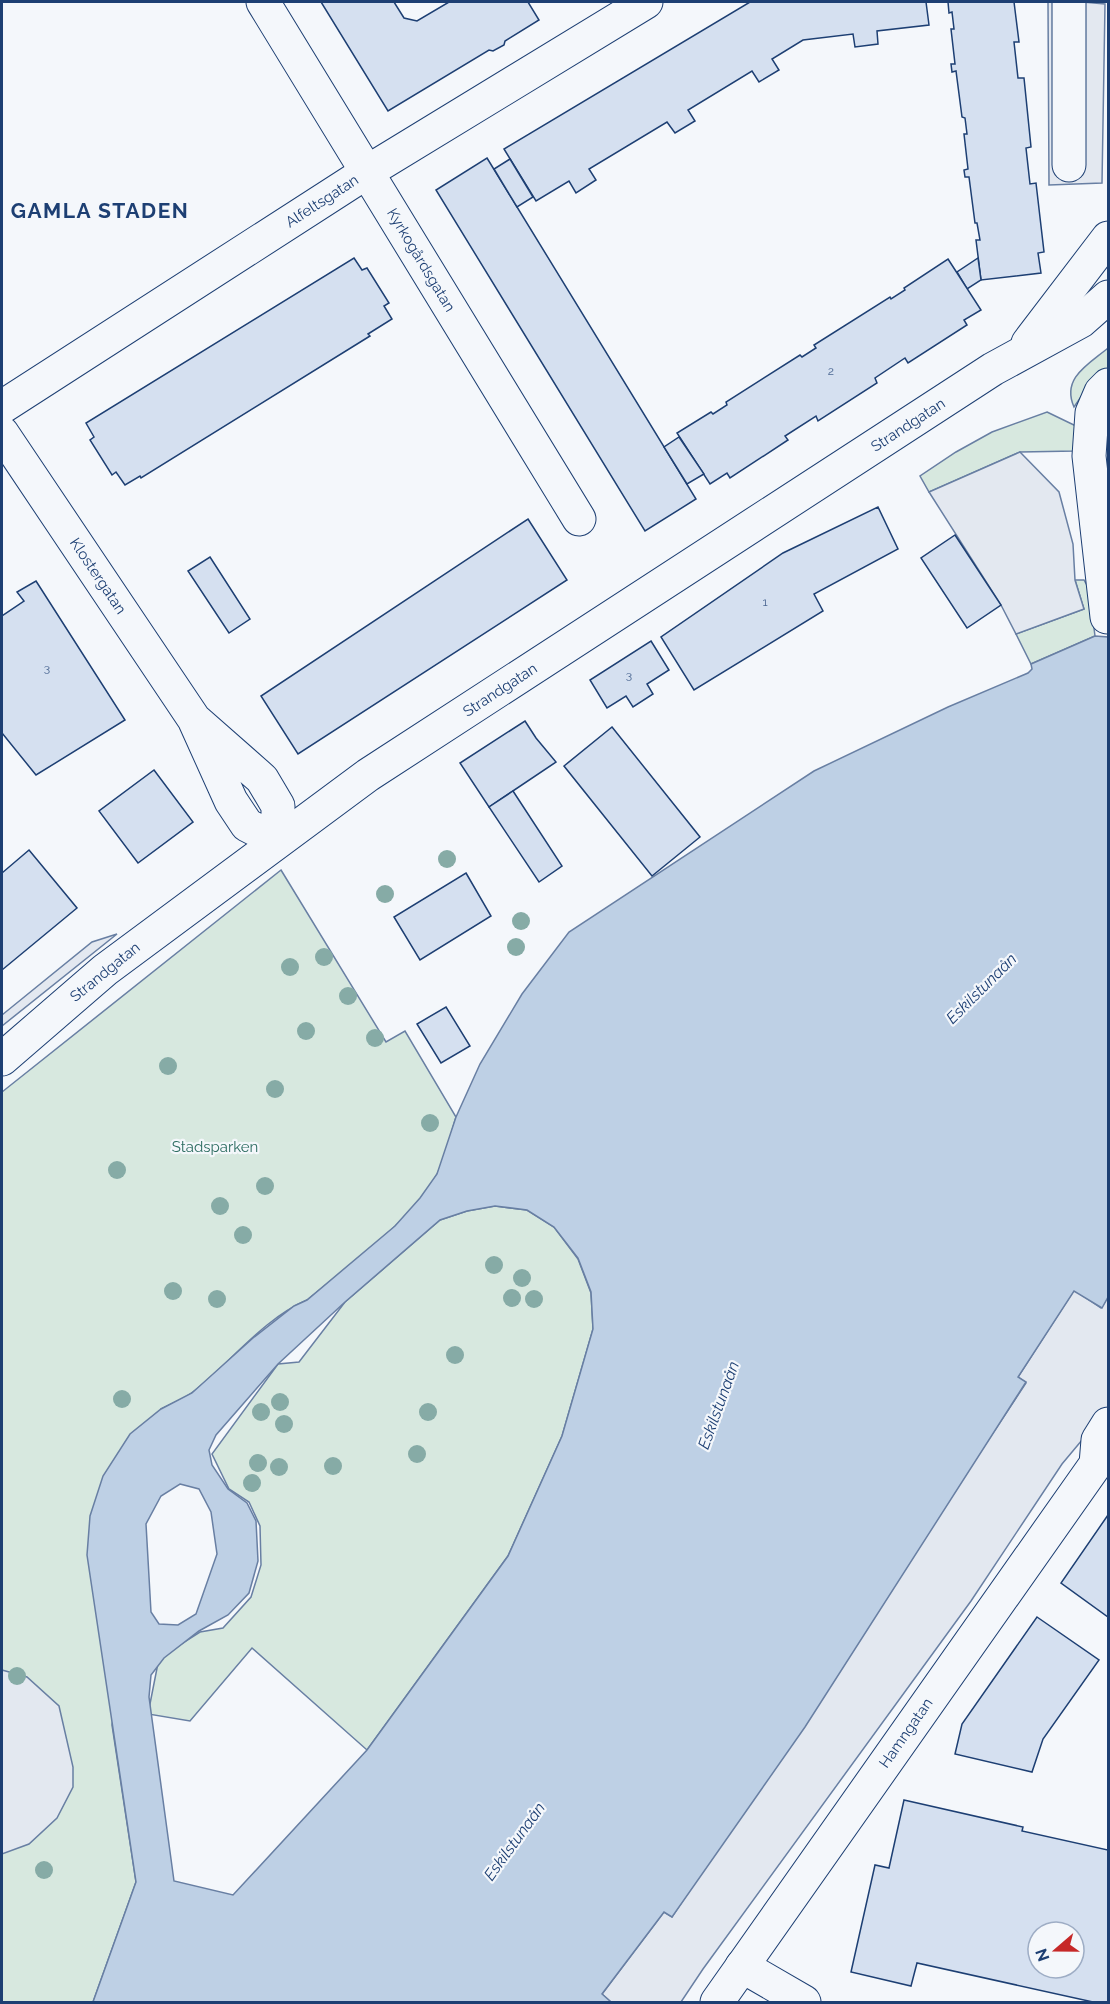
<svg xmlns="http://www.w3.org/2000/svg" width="1110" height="2004" font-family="Raleway,sans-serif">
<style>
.green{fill:#d7e8df;stroke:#687fa3;stroke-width:1.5}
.parking{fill:#e3e8f0;stroke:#687fa3;stroke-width:1.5}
.water{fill:#bed0e5;stroke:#687fa3;stroke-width:1.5;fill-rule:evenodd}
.building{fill:#d5e0f0;stroke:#1d3f73;stroke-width:1.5;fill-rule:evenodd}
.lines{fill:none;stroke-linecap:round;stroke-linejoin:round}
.minor-casing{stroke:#1d3f73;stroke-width:35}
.minor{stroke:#f4f7fb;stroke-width:33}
.tree{fill:#86aba6}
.labels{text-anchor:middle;stroke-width:4.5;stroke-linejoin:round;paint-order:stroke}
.number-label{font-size:12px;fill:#4b6792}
.street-label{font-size:15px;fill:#1d3f73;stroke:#f4f7fb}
.park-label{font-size:15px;fill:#2c6c60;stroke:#f4f7fb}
.water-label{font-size:16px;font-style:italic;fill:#1d3f73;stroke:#f4f7fb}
.district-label{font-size:21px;font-weight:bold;letter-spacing:1.5px;fill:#1d3f73;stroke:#f4f7fb}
</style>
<rect width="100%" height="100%" fill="#f4f7fb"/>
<g class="green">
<path d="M1108 348V368L1092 381 1074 407C1061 378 1089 364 1108 348Z"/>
<polygon points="1047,412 1076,426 1075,451 1020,452 929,492 920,476 956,452 992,432"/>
<polygon points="1075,580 1084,580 1089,589 1095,636 1031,664 1016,634 1084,609"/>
<path d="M281 870 386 1042 405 1031 456 1117C450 1136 446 1157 437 1174 412 1221 348 1266 307 1300 263 1319 231 1362 194 1391 185 1399 172 1403 161 1409L112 1725 136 1882 93 2002H2V1092Z"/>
<polygon points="495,1206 527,1210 554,1227 578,1259 591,1293 593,1329 562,1436 508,1556 367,1750 252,1648 190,1721 148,1714 159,1658 200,1632 223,1628 251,1597 261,1565 260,1526 249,1502 229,1489 212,1454 278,1364 299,1362 345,1302 440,1220 467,1211"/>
</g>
<g class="parking">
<polygon points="1048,2 1083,2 1105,4 1102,183 1049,185"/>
<polygon points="1020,452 1059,492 1073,544 1075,580 1084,609 1016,634 1001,605 929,492"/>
<polygon points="117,934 2,1026 2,1015 92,942"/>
<polygon points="1074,1290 1101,1308 1108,1297 1108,1409 1062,1464 971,1601 703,1969 681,2002 611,2002 602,1994 664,1912 672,1917 1026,1383 1018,1377"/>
<polygon points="2,1670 27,1677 59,1706 73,1767 73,1787 57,1818 29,1844 2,1854"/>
</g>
<path class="water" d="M1095 636 1108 637V1297L1102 1308 1074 1291 1018 1377 1026 1382 805 1727 672 1917 664 1912 602 1994 611 2002H93L136 1882 87 1555 90 1516 103 1476 130 1434 161 1409 192 1393 253 1338 294 1306 307 1300 395 1226 420 1198 437 1174 456 1117 480 1064 522 994 569 932 814 771 948 707 1028 673 1032 669 1031 664ZM495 1206 527 1210 554 1227 578 1258 591 1292 593 1329 562 1436 508 1556 367 1750 233 1895 174 1881 149 1697 151 1675 164 1658 199 1631 228 1615 249 1593 258 1561 256 1521 247 1503 228 1489 212 1465 209 1450 216 1435 278 1364 345 1302 440 1220 467 1211ZM180 1484 199 1489 211 1512 217 1554 196 1614 178 1625 159 1624 151 1612 146 1524 161 1496Z"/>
<g class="building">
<polygon points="321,2 394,2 404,18 417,21 449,2 528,2 539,20 505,41 504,45 493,51 489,50 388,111"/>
<polygon points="750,2 926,2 929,25 877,31 878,44 855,47 853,34 803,40 772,59 779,70 759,82 752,71 688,110 695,121 675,133 667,122 589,169 596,180 576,193 569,181 536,201 504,149"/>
<polygon points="948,2 1014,2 1019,42 1014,42 1018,78 1024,78 1031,147 1026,148 1030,184 1036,183 1044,252 1038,253 1041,273 981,280 976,240 980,240 977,223 975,223 969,177 965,177 964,170 968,169 964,134 967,134 965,118 962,117 956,71 952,72 951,64 955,64 951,29 954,29 952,12 949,13"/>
<polygon points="487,158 696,499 645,531 436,190"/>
<polygon points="510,159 533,197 517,207 494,169"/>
<polygon points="354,258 362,270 367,268 389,303 384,306 392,319 368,334 370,336 141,478 140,476 125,485 116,472 112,475 90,440 94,437 86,423"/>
<polygon points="978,258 981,280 967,289 957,272"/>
<polygon points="948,259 981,310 964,320 967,325 908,363 905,358 875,378 877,383 818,421 816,416 785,436 788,440 730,478 727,473 710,484 677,433 711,412 713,414 727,405 726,402 800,355 802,357 816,348 814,345 890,297 891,299 905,290 904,288"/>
<polygon points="679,437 704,474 687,484 664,447"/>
<polygon points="878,507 898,549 814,594 823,611 694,690 661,637 783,553"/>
<polygon points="528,519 567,580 298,754 261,696"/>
<polygon points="955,535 1001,605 967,628 921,558"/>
<polygon points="210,557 250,619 229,633 188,571"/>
<polygon points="36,581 125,720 36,775 2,733 2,616 24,601 17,592"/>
<polygon points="651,641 669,670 647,684 653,694 633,707 626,696 607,708 590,680"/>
<polygon points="525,721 536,738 556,762 489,807 460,763"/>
<polygon points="612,727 700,837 652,876 564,766"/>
<polygon points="154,770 193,822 138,863 99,811"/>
<polygon points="513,791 562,866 539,882 489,807"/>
<polygon points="29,850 77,908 2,970 2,873"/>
<polygon points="466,873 491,916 420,960 394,917"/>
<polygon points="446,1007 470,1046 441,1063 417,1024"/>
<polygon points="1108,1515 1108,1617 1061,1583"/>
<polygon points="1037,1617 1099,1660 1043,1739 1032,1772 955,1754 962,1724"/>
<path d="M904 1800 1023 1827 1022 1831 1108 1850V2002H1093L917 1963 911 1986 851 1972 875 1865 889 1868ZM1038 1932H1074V1968H1038Z"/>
</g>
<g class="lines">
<g class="minor-casing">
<g id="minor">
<polyline points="263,2 579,519"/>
<polyline points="1069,165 1069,2"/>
<polyline points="1028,343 1108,238"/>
<polyline points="2,407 367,172 646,2"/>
<polyline points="2,433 194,719 231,801 247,825 278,841 278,806 262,779 194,719"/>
<polyline points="1107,617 1089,456 1092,413 1101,392 1108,385"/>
<polyline points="2,1059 105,970 368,775 993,369 1081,321 1108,297"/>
<polyline points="742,1966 804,2002"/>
<polyline points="717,2002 1096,1464 1098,1440 1108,1424"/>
</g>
</g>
<use href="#minor" class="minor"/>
</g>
<g class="tree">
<circle cx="447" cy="859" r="9"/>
<circle cx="385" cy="894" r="9"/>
<circle cx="521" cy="921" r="9"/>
<circle cx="516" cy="947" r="9"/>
<circle cx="324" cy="957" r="9"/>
<circle cx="290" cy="967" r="9"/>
<circle cx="348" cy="996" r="9"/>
<circle cx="306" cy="1031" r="9"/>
<circle cx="375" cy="1038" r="9"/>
<circle cx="168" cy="1066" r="9"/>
<circle cx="275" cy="1089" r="9"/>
<circle cx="430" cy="1123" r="9"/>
<circle cx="117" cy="1170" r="9"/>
<circle cx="265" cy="1186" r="9"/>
<circle cx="220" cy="1206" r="9"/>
<circle cx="243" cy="1235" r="9"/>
<circle cx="494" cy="1265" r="9"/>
<circle cx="522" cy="1278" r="9"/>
<circle cx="173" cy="1291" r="9"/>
<circle cx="512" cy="1298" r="9"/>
<circle cx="217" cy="1299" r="9"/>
<circle cx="534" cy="1299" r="9"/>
<circle cx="455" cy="1355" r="9"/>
<circle cx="122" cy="1399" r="9"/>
<circle cx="280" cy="1402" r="9"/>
<circle cx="261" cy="1412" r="9"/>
<circle cx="428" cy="1412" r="9"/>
<circle cx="284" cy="1424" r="9"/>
<circle cx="417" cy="1454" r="9"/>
<circle cx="258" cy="1463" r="9"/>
<circle cx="333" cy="1466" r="9"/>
<circle cx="279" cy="1467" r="9"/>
<circle cx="252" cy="1483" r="9"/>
<circle cx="17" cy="1676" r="9"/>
<circle cx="44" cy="1870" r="9"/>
</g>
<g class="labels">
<g class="number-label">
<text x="831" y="375">2</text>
<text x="765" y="606">1</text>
<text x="47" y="672">3</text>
<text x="629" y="679">3</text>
</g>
<g class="street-label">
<text transform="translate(322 201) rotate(-33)" y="5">Alfeltsgatan</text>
<text transform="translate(421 260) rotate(59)" y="5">Kyrkogårdsgatan</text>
<text transform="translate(908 425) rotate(-33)" y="5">Strandgatan</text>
<text transform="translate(98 576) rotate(56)" y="5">Klostergatan</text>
<text transform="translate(500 690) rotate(-33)" y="5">Strandgatan</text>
<text transform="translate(105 972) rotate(-39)" y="5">Strandgatan</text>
<text transform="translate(906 1733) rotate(-55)" y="5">Hamngatan</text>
</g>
<g class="park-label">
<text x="215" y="1152">Stadsparken</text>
</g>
<g class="water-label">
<text transform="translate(981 988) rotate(-45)" y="6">Eskilstunaån</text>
<text transform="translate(718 1405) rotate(-70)" y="6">Eskilstunaån</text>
<text transform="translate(514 1841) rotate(-54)" y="6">Eskilstunaån</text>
</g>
<g class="district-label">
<text x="100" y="218">GAMLA STADEN</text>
</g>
</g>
<rect width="1110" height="2004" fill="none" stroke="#1d3f73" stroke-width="6"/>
<g transform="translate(1056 1950) rotate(250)"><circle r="28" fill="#f4f7fb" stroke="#9eadc5" stroke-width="1.5"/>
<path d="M0-4.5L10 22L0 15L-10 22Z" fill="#c62828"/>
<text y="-9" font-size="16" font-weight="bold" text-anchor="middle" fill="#1d3f73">N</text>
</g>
</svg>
